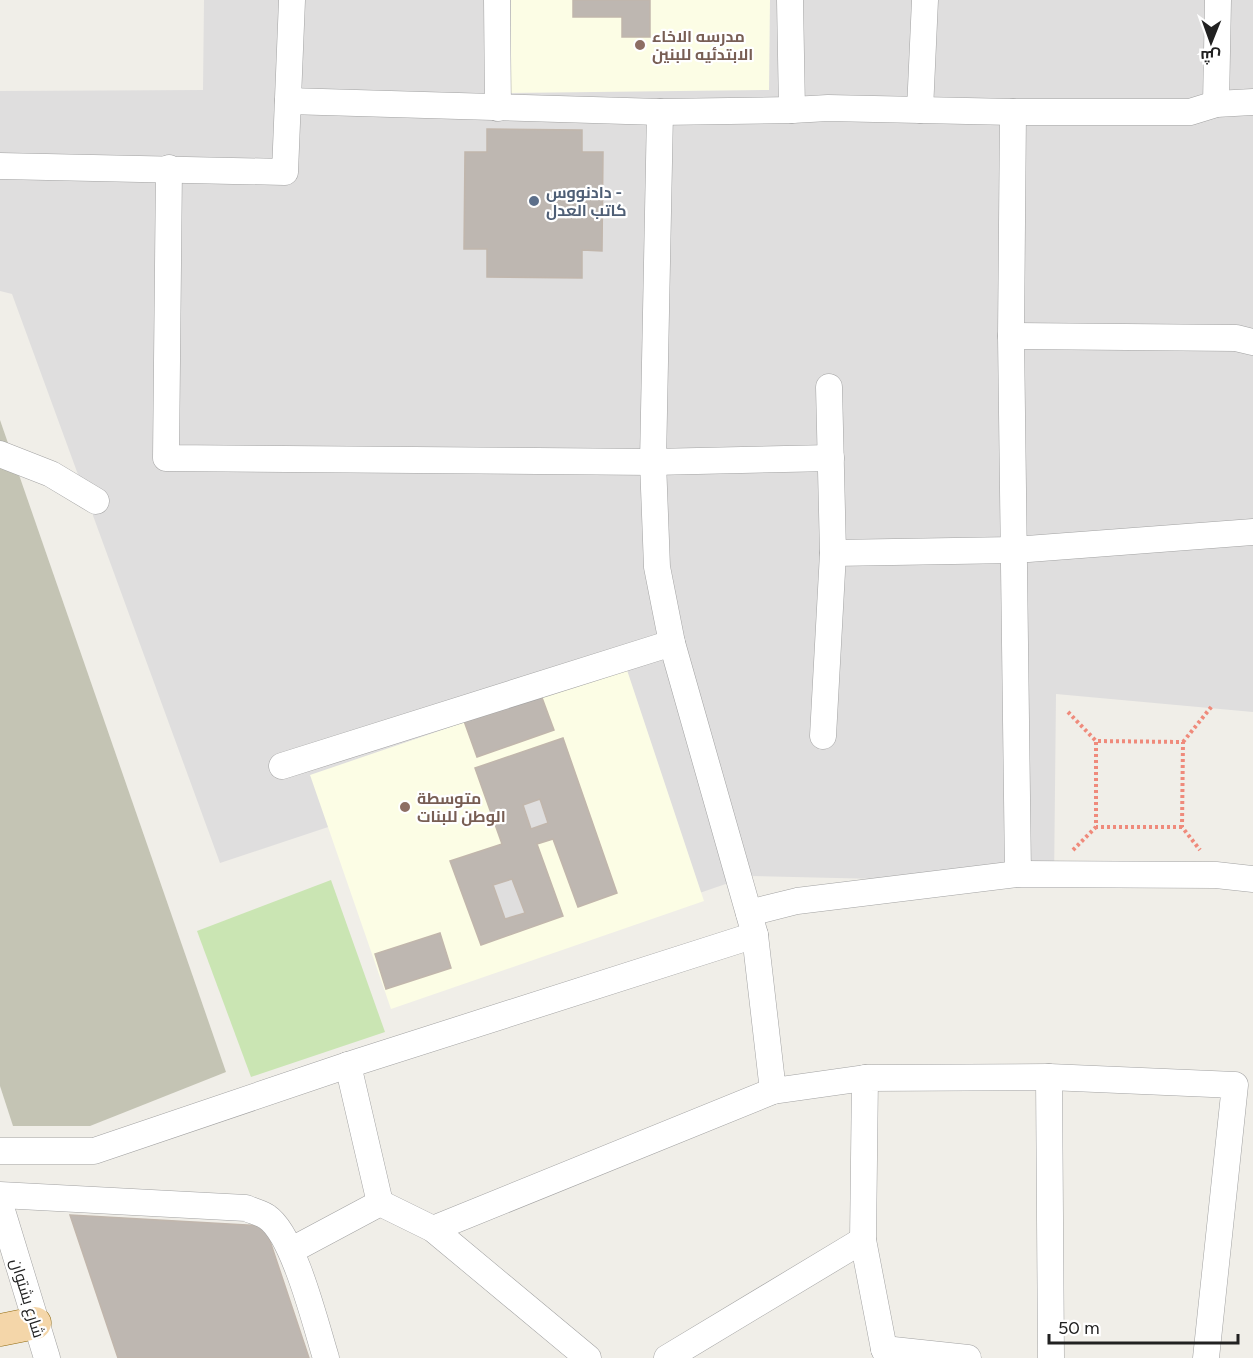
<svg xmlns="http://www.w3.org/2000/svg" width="1253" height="1358" font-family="Figtree,Cairo,sans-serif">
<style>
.residential{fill:#dfdede}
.education{fill:#fcfde5;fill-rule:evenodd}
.construction{fill:#c4c4b4}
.grass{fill:#cae5b3}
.building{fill:#beb7b1;stroke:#c1b6ac;stroke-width:1.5;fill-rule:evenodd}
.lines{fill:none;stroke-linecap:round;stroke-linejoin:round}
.minor-casing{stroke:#a2a2a2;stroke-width:27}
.major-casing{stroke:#90690d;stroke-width:33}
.path{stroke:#ef8a7b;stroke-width:4;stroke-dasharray:3 3;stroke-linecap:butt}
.minor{stroke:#fff;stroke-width:26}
.major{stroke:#f4d6a9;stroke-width:32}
.education-dot{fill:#8d6e63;stroke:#fff;stroke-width:2}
.service-dot{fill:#5c6f8a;stroke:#fff;stroke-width:2}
.labels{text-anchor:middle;stroke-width:4.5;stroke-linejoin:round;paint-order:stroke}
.education-label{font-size:16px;font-weight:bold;fill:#785e54;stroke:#fff;text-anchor:start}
.service-label{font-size:16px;font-weight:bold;fill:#4e5e75;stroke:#fff;text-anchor:start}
.street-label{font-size:16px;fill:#212121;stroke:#fff}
</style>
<rect width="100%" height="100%" fill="#f0eee8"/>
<polygon class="residential" points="204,0 1253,0 1253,712 1056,694 1054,883 749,876 458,976 394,805 220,863 12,294 0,291 0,91 203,90"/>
<g class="education">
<polygon points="511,0 770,0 769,90 510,93"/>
<path d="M626 667 704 901 391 1009 310 775ZM563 738 617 893 578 907 553 839 537 844 563 916 481 944 451 861 502 844 476 768ZM440 933 451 967 386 988 375 954Z"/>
</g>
<polygon class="construction" points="0,420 226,1072 90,1126 13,1126 0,1086"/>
<polygon class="grass" points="331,880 385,1032 251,1077 197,931"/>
<g class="building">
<polygon points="573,0 650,0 650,37 622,37 622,17 573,17"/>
<polygon points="487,129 582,130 582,152 603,152 602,251 582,250 582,278 487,277 487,249 464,249 465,152 487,152"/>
<polygon points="541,695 554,730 477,757 464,721"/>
<path d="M563 738 617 893 578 907 553 839 537 844 563 916 481 945 450 861 502 844 475 768ZM540 799 548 823 531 829 523 805ZM512 879 525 913 505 919 493 885Z"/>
<polygon points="440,933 451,968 386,989 375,954"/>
<polygon points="70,1215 265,1226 309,1358 118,1358"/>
</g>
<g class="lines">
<g class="minor-casing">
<g id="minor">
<polyline points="497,0 498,108"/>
<polyline points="790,0 792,110"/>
<polyline points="288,101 660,112 792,110 828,108 1013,112 1190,112 1216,104 1253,102"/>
<polyline points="1216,104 1218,0"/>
<polyline points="920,110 925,0"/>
<polyline points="660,112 653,462 657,567 672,643 755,935 773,1091 865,1078"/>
<polyline points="1013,112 1011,336 1018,874"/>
<polyline points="0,166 285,172 292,0"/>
<polyline points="169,168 166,458 653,462 831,458"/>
<polyline points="1011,336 1236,338 1253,342"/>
<polyline points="0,454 51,474 96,501"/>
<polyline points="833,553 1014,550 1253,532"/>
<polyline points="823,736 833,553 829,387"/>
<polyline points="282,766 672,643"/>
<polyline points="749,913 797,901 1018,874 1216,875 1253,879"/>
<polyline points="348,1065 380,1203"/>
<polyline points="1049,1077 1051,1358"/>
<polyline points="0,1151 94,1151 348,1065 755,935"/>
<path d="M0 1195 246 1208C252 1211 262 1213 267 1217 294 1235 316 1326 326 1358"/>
<polyline points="0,1204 47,1358"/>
<polyline points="433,1229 773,1091"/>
<polyline points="292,1250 380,1203 433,1229 588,1358"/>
<polyline points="884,1349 968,1358"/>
<polyline points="667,1358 863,1240"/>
<polyline points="888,1358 884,1349 863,1240 865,1078 1049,1077 1235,1085 1206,1358"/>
</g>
</g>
<g class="major-casing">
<polyline id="major" points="0,1330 35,1323"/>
</g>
<g class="path">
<polyline points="1068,712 1096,741"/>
<polyline points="1183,742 1212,706"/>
<polyline points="1182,827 1096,827 1096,741 1183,742 1182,827 1200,850"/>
<polyline points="1073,850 1096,827"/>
</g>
<use href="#minor" class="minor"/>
<use href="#major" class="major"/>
</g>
<g class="education-dot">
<circle cx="640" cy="45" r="6"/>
<circle cx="405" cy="807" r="6"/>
</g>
<circle class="service-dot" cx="534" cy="201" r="6"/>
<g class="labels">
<g class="education-label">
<text x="652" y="42">مدرسه الاخاء<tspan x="652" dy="18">الابتدئيه للبنين</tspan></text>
<text x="417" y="804">متوسطة<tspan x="417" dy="18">الوطن للبنات</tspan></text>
</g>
<g class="service-label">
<text x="546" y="198">دادنووس -<tspan x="546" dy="18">کاتب العدل</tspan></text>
</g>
<g class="street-label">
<text transform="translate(28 1298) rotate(73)" y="6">شارع بشتوان</text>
</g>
</g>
<g transform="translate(1211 42) rotate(181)" stroke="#ffffff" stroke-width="4.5" paint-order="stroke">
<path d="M0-4.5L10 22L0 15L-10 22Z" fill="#212121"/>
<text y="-9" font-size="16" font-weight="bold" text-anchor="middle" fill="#212121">ش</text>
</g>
<path d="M1049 1334v9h189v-9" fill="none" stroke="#212121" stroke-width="3"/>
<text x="1058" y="1334" font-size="18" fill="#212121" stroke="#ffffff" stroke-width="4.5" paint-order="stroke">50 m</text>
</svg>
